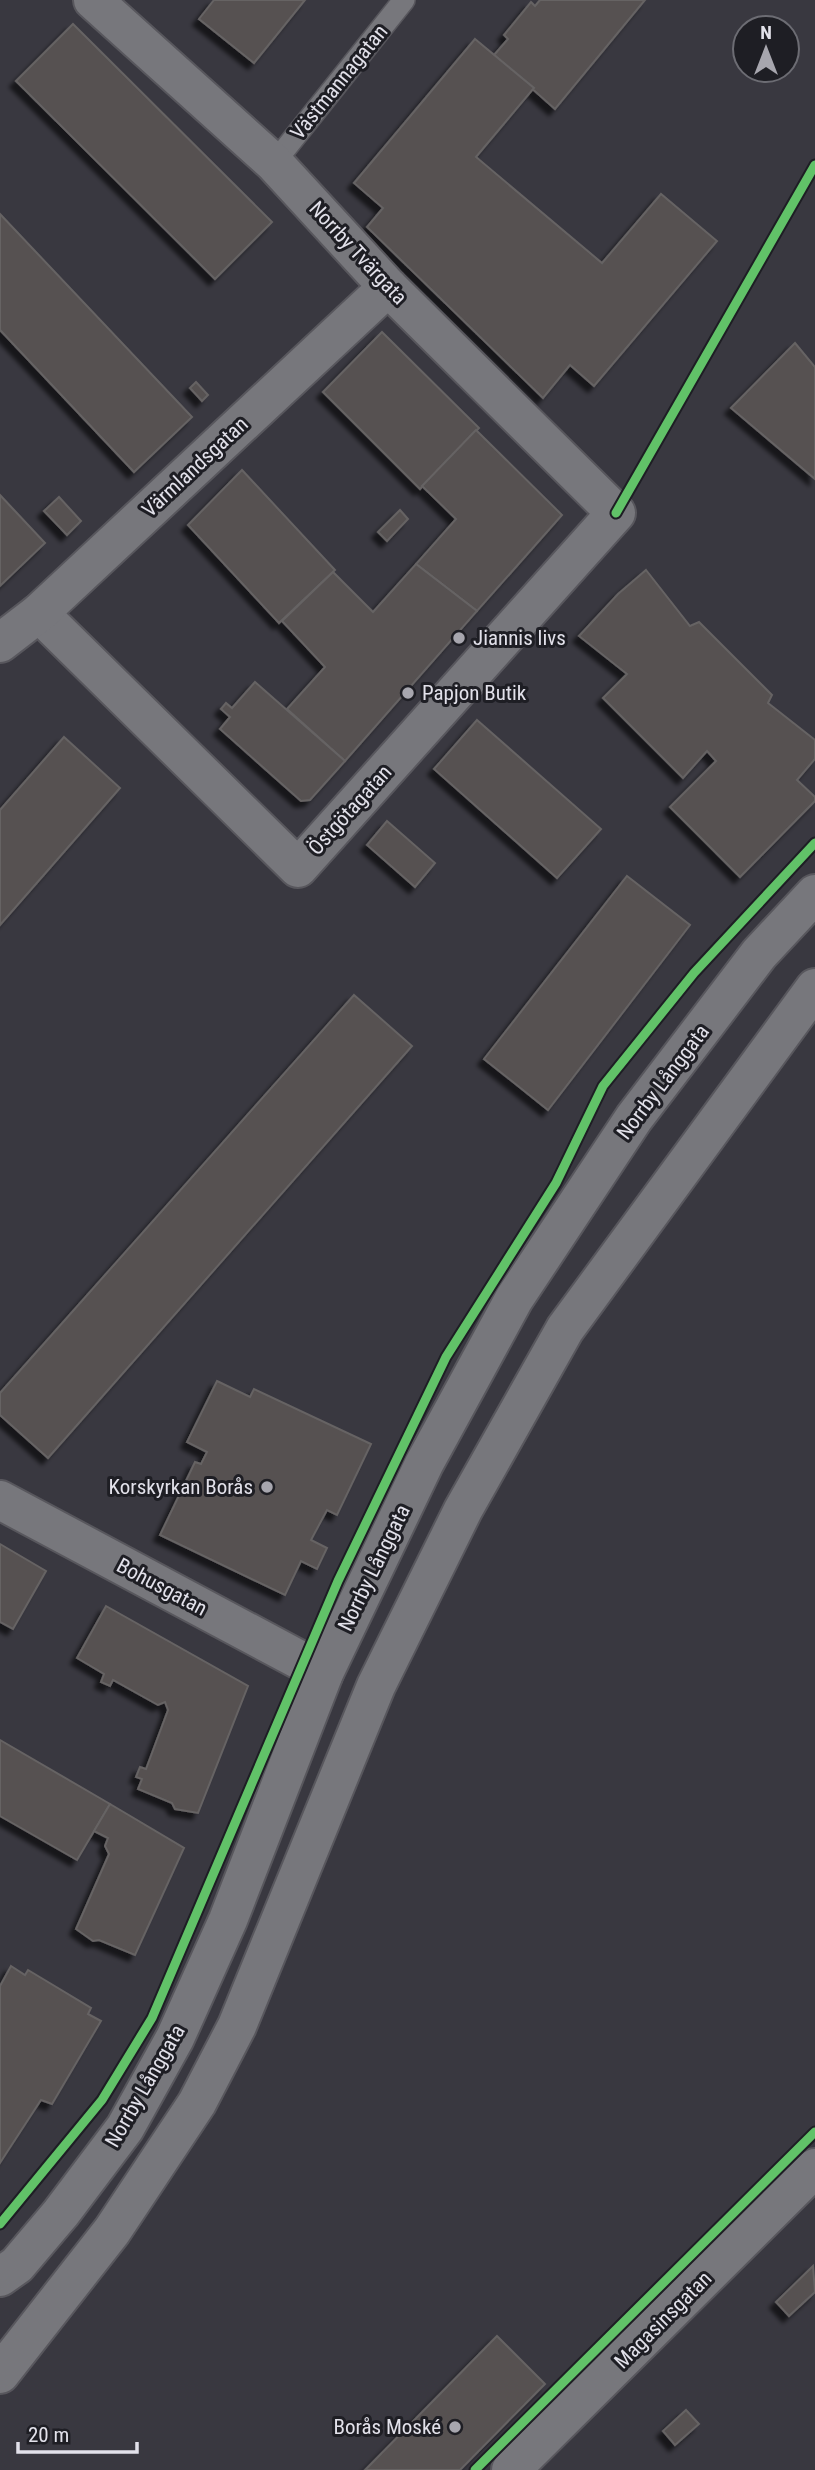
<svg xmlns="http://www.w3.org/2000/svg" width="815" height="2470" font-family="'Roboto Condensed',sans-serif">
<style>
.building{fill:#565151;stroke:#666364;stroke-width:2;filter:url(#shadow)}
.lines{fill:none;stroke-linecap:round;stroke-linejoin:round}
.service-casing{stroke:#58575d;stroke-width:24}
.minor-casing{stroke:#58575d;stroke-width:42}
.tertiary-casing{stroke:#58575d;stroke-width:42}
.secondary-casing{stroke:#58575d;stroke-width:42}
.service{stroke:#77777c;stroke-width:21}
.minor{stroke:#77777c;stroke-width:38}
.tertiary{stroke:#77777c;stroke-width:38}
.secondary{stroke:#77777c;stroke-width:38}
.cycleway-casing{stroke:#1e1e24;stroke-width:13}
.cycleway{stroke:#61c268;stroke-width:9}
.poi-dot{fill:#a7a6ae;stroke:#1e1e24;stroke-width:2.5}
.labels{text-anchor:middle;stroke-width:6;stroke-linejoin:round;paint-order:stroke}
.street-label{font-size:21px;fill:#e2e1ea;stroke:#1e1e24}
.poi-label{font-size:21px;fill:#e2e1ea;stroke:#1e1e24;text-anchor:start}
</style>
<defs>
<filter id="shadow"><feDropShadow dx="-6" dy="6" stdDeviation="2" flood-color="#0009"/></filter>
</defs>
<rect width="100%" height="100%" fill="#393840"/>
<g class="building">
<polygon points="214,0 305,0 254,63 199,19"/>
<polygon points="540,0 645,0 555,109 494,55 508,39 504,35 531,2 535,6"/>
<polygon points="73,24 272,222 215,279 16,81"/>
<polygon points="475,39 534,88 476,157 602,263 661,194 717,241 594,386 570,365 543,398 367,227 383,208 354,183"/>
<polygon points="0,214 192,417 134,472 0,330"/>
<polygon points="382,332 479,428 420,489 323,392"/>
<polygon points="795,343 815,367 815,479 731,408"/>
<polygon points="196,382 208,395 202,401 190,388"/>
<polygon points="476,430 562,515 477,611 416,564 456,519 422,486"/>
<polygon points="242,470 335,570 279,623 188,525"/>
<polygon points="0,495 45,543 0,586"/>
<polygon points="59,497 81,521 67,535 44,511"/>
<polygon points="400,510 408,519 387,541 378,532"/>
<polygon points="416,564 477,611 345,761 287,709 325,667 282,621 333,572 373,612"/>
<polygon points="646,570 690,626 699,622 772,695 768,703 815,740 815,759 797,780 815,797 815,801 740,877 670,807 716,761 707,751 683,778 603,698 627,674 579,636 618,594"/>
<polygon points="255,682 345,761 310,800 301,801 220,729 230,717 221,709 226,703 232,708"/>
<polygon points="477,720 601,829 557,878 434,769"/>
<polygon points="64,737 120,788 0,925 0,810"/>
<polygon points="387,821 435,863 415,887 367,845"/>
<polygon points="627,876 690,925 548,1110 484,1059"/>
<polygon points="354,995 412,1046 48,1458 0,1415 0,1393"/>
<polygon points="217,1381 250,1397 254,1389 371,1444 337,1515 327,1510 311,1540 327,1548 317,1569 301,1561 285,1595 160,1535 195,1462 201,1464 207,1452 187,1442"/>
<polygon points="0,1544 46,1571 13,1629 0,1622"/>
<polygon points="106,1606 248,1686 198,1813 175,1809 172,1803 138,1789 142,1779 136,1777 140,1767 146,1769 168,1710 165,1702 158,1705 113,1680 110,1686 101,1682 104,1674 77,1658"/>
<polygon points="0,1740 110,1804 77,1860 0,1816"/>
<polygon points="110,1804 184,1848 135,1955 99,1940 93,1941 76,1929 109,1854 105,1846 108,1838 94,1831"/>
<polygon points="11,1966 25,1975 28,1970 91,2008 88,2014 101,2021 52,2104 41,2100 0,2163 0,1986"/>
<polygon points="813,2266 815,2292 789,2316 776,2302"/>
<polygon points="497,2336 545,2384 460,2470 365,2470"/>
<polygon points="686,2410 699,2424 675,2445 663,2431"/>
</g>
<g class="lines">
<g class="service-casing">
<polyline id="service" points="274,163 404,0"/>
</g>
<g class="minor-casing">
<g id="minor">
<polyline points="39,613 298,868 616,513 388,287 274,163 93,0"/>
<polyline points="0,643 39,613 388,287"/>
<polyline points="0,1500 324,1673"/>
</g>
</g>
<g class="tertiary-casing">
<polyline id="tertiary" points="511,2470 815,2168"/>
</g>
<g class="secondary-casing">
<g id="secondary">
<polyline points="0,2277 17,2265 61,2213 125,2128 175,2038 228,1920 324,1673 424,1464 514,1299 634,1118 759,954 815,894"/>
<polyline points="0,2374 112,2231 197,2103 237,2026 376,1686 463,1510 565,1329 815,988"/>
</g>
</g>
<use href="#service" class="service"/>
<use href="#minor" class="minor"/>
<use href="#tertiary" class="tertiary"/>
<use href="#secondary" class="secondary"/>
<g class="cycleway-casing">
<g id="cycleway">
<polyline points="616,513 815,165"/>
<polyline points="0,2224 102,2100 152,2018 338,1581 446,1357 556,1183 603,1086 694,973 815,843"/>
<polyline points="475,2470 815,2132"/>
</g>
</g>
<use href="#cycleway" class="cycleway"/>
</g>
<g class="poi-dot">
<circle cx="459" cy="638" r="7"/>
<circle cx="408" cy="693" r="7"/>
<circle cx="267" cy="1487" r="7"/>
<circle cx="455" cy="2427" r="7"/>
</g>
<g class="labels">
<g class="street-label">
<text transform="translate(339 82) rotate(-51)" y="7">Västmannagatan</text>
<text transform="translate(358 253) rotate(47)" y="7">Norrby Tvärgata</text>
<text transform="translate(195 467) rotate(-43)" y="7">Värmlandsgatan</text>
<text transform="translate(350 810) rotate(-48)" y="7">Östgötagatan</text>
<text transform="translate(663 1082) rotate(-53)" y="7">Norrby Långgata</text>
<text transform="translate(374 1568) rotate(-64)" y="7">Norrby Långgata</text>
<text transform="translate(162 1587) rotate(28)" y="7">Bohusgatan</text>
<text transform="translate(145 2086) rotate(-60)" y="7">Norrby Långgata</text>
<text transform="translate(663 2320) rotate(-45)" y="7">Magasinsgatan</text>
</g>
<g class="poi-label">
<text x="473" y="645">Jiannis livs</text>
<text x="422" y="700">Papjon Butik</text>
<text x="253" y="1494" text-anchor="end">Korskyrkan Borås</text>
<text x="441" y="2434" text-anchor="end">Borås Moské</text>
</g>
</g>
<g transform="translate(766 49)"><circle r="33" fill="#1e1e24" stroke="#6c6c73" stroke-width="2"/>
<path d="M0-5L12 26L0 18L-12 26Z" fill="#a7a6ae"/>
<text y="-10" font-size="19" font-weight="bold" text-anchor="middle" fill="#e2e1ea">N</text>
</g>
<path d="M18 2442v10h119v-10" fill="none" stroke="#e2e1ea" stroke-width="3.5"/>
<text x="28" y="2442" font-size="21" fill="#e2e1ea" stroke="#1e1e24" stroke-width="5" paint-order="stroke">20 m</text>
</svg>
